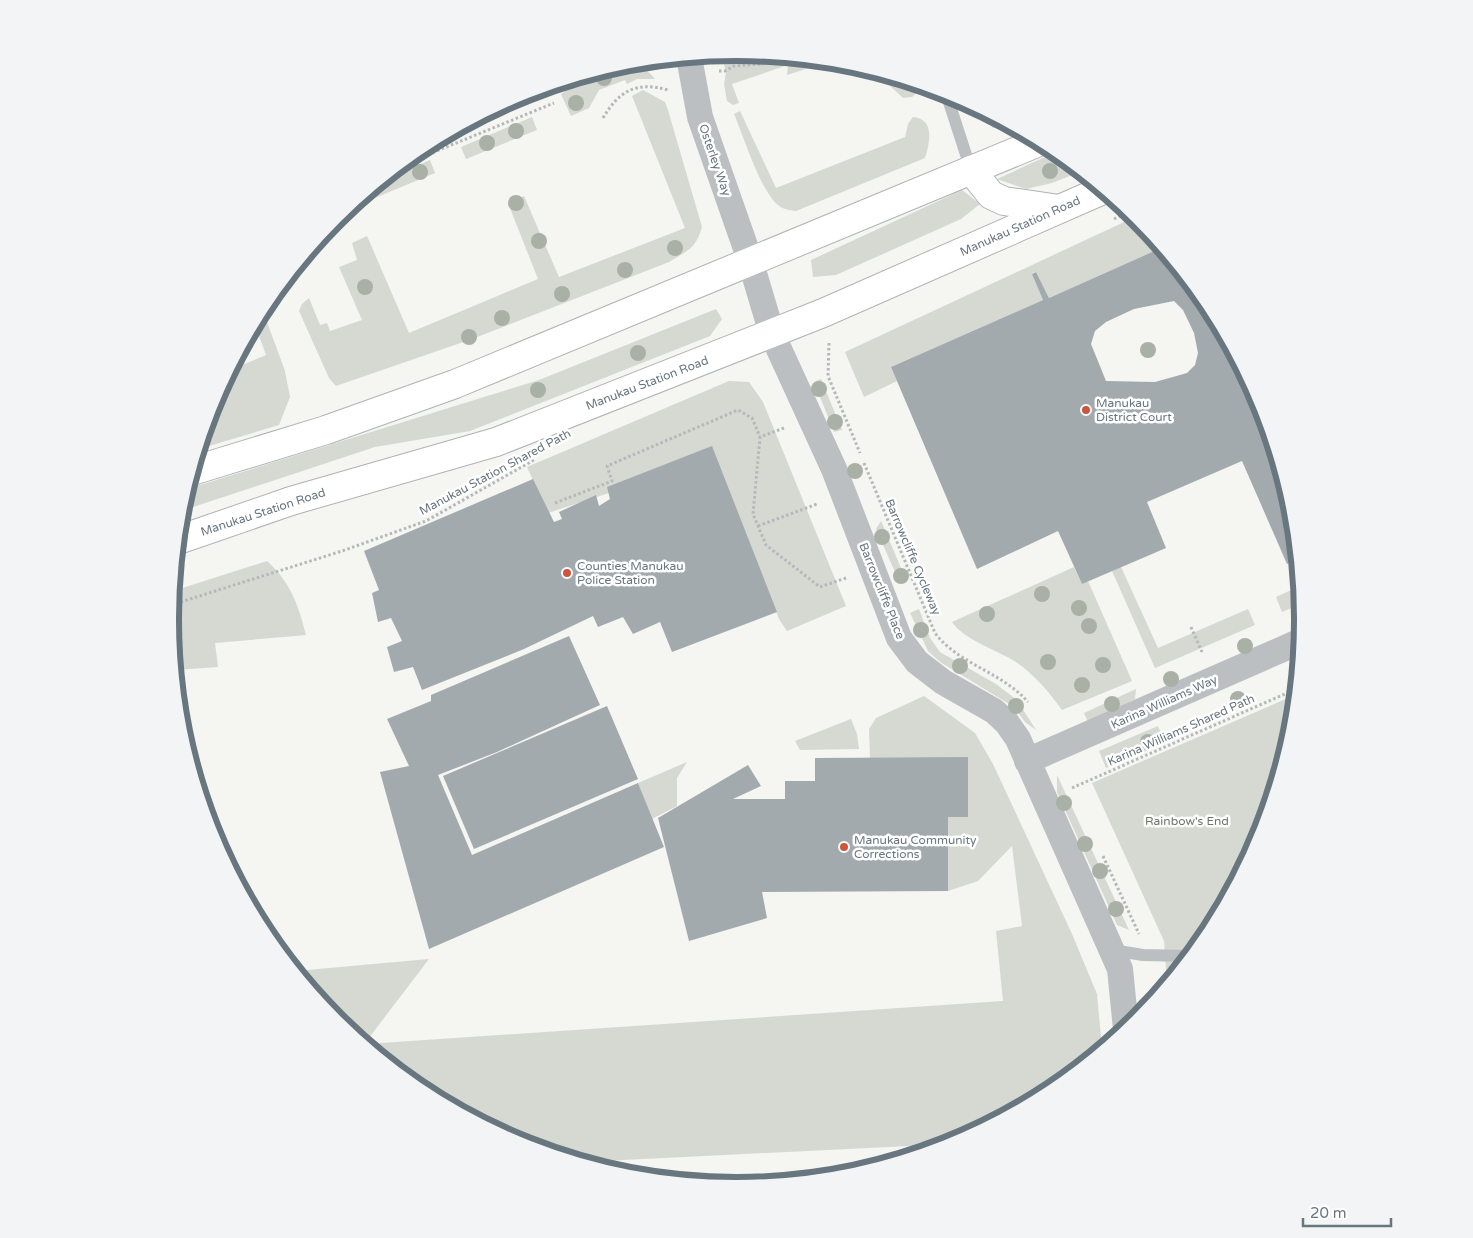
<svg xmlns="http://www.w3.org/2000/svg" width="1473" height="1238" font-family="'Varela Round',sans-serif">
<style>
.green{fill:#d5d9d2}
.building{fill:#a3aaae;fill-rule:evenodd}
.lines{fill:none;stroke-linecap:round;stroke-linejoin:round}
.primary-casing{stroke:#afb3b6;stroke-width:30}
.path{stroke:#b5b8ba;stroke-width:3;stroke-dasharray:2.5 2.5;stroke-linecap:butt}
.lane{stroke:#bbbfc2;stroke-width:12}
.street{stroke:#bbbfc2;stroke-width:26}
.primary{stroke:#fff;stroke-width:28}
.tree{fill:#a9b0a5}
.poi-dot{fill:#cc563b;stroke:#fff;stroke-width:2}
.labels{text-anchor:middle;stroke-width:5;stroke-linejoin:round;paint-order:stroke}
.street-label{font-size:12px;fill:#68767f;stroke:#fff}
.poi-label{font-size:12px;fill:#68767f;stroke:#fff;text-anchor:start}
.park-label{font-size:12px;fill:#6a7766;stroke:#fff}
.rim{fill:none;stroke:#68767f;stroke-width:6}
</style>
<rect width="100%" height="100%" fill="#f5f5f2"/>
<g class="green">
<polygon points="737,53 807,61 817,60 815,66 787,75 788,65 732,84 739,103 733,105 727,101 724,84 726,72 721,54"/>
<path d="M626 63C638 62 648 70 655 79H637L627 84 625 80 599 90 589 108 571 116 561 94 595 73Z"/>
<polygon points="885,75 923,87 912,97 903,98 887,83"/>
<path d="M643 90 665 102 668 110 702 227C696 249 687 251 669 262L472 339 336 386 329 378 299 311 302 304 309 298 320 325 327 323 330 331 362 320 339 267 357 260 352 243 367 236 409 333 538 279 508 203 524 196 559 277 685 228 632 96Z"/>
<polygon points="978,109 1005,123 993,128"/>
<path d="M740 111 776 188 905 137 908 124 913 117C935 119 930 142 925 158L796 211C790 210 784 210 778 205 760 190 744 137 734 114Z"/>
<polygon points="532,117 537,130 466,159 461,147"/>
<polygon points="1056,152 1080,172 1052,183 1026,189 997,179"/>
<polygon points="430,160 435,173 346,210 382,181"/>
<polygon points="962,190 980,204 961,219 836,275 813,277 811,260"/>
<polygon points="1135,217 1161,248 1049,298 1036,272 1032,273 1043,300 891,367 897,381 864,397 845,352"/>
<polygon points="716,309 722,319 710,336 470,431 375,447 181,511 187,489 539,380"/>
<polygon points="259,317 267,322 285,371 290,397 279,425 199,449 213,402 230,370 266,355 255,325"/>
<polygon points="821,379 842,430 834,432 814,382"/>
<polygon points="729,381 749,382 763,402 846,606 787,631 779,619 714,453 609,493 548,513 527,467"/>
<polygon points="881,521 907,582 899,581 876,529"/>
<path d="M267 561C291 583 298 604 306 635L215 643 218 667 175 670 170 619 173 591Z"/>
<path d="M1074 567 1082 584 1088 581 1132 681 1062 710C1049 692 1035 675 1016 662 997 650 964 640 952 622Z"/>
<polygon points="1121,567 1158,648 1248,609 1255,625 1155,668 1112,571"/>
<polygon points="1300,586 1301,604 1282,612 1276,597"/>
<polygon points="919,609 930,638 940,652 996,684 1017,700 1036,730 1025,722 1014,707 940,662 928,651 910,613"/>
<polygon points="1136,689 1135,699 1088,722 1084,713"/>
<polygon points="1295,695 1292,730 1260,836 1207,934 1167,984 1164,941 1092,783"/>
<polygon points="924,696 975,733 993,764 1072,934 1097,994 1102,1048 1051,1090 949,1144 583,1162 519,1142 422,1090 366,1044 1003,1001 996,931 1022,926 1012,846 978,881 948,891 948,817 968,817 968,758 870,758 869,729 876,718"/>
<polygon points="851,719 857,734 859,749 800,750 795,741"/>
<polygon points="1158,726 1165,743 1106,768 1099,751"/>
<polygon points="687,762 677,778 677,806 652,819 638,783"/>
<polygon points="1057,775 1129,930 1117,925 1057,792"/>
<polygon points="429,959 365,1043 336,1019 296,971"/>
</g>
<g class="building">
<path d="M1161 248 1208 305 1260 402 1292 509 1297 559 1287 564 1242 461 1147 502 1166 548 1082 584 1058 531 977 569 891 367 1043 300 1032 274 1036 272 1049 298ZM1174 301 1183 310 1194 333 1198 353 1195 365 1187 373 1155 382 1106 381 1091 344 1095 331 1106 322 1134 309Z"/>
<polygon points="712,446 777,612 672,652 660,622 633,634 623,617 598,627 593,616 524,649 422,690 413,667 394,672 387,647 402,641 391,618 378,622 372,593 379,590 364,551 533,479 554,522 562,519 559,512 596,495 599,506 610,499 607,487"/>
<polygon points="569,636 600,705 497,752 438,775 472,855 638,783 664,847 429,949 380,772 409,766 387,719 431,701 431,695"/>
<polygon points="607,706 638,779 474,849 443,776"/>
<polygon points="968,757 968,817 948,817 948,891 762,892 767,918 689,941 658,818 748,765 761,786 733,799 785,799 785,781 815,781 815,758"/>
</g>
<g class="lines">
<g class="primary-casing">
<g id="primary">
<polyline points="971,170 991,195 1004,201 1059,209"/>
<polyline points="192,471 326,430 455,384 1039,142"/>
<polyline points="178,540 291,501 496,442 823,313 1103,190"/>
</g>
</g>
<g class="path">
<polyline points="719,71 725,71 734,66 811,60"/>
<path d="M603 118C619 91 636 81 668 90"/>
<polyline points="400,166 554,103"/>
<polyline points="1114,219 1129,212"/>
<polyline points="829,343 828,376 860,453"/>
<polyline points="784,428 760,437 753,514 766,545 820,587 846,578"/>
<path d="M864 463 935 633C958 664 1002 672 1028 702"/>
<polyline points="555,503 612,481 607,466 738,410 752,418 760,437"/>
<polyline points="758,526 817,504"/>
<polyline points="171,605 342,551 426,521 534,460"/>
<polyline points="1191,627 1202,652"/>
<polyline points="1072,788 1296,689"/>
<polyline points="1103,856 1139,934"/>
</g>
<g class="lane">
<polyline points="946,93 971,170"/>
<polyline points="1112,950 1143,955 1190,956"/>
</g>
<g class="street">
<polyline points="689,57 700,117 750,260 772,334 834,469 899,638 917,662 943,682 994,711 1007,723 1018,739 1120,969 1126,1029"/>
<polyline points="1027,761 1301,641"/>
</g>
<use href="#primary" class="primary"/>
</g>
<g class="tree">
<circle cx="604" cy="78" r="8"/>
<circle cx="576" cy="103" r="8"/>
<circle cx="516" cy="131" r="8"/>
<circle cx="487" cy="143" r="8"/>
<circle cx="1050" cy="171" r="8"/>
<circle cx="420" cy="172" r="8"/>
<circle cx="516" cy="203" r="8"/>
<circle cx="539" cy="241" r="8"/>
<circle cx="675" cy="248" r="8"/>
<circle cx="625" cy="270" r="8"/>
<circle cx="365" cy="287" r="8"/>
<circle cx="562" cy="294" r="8"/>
<circle cx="502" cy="318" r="8"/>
<circle cx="469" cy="337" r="8"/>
<circle cx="1148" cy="350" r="8"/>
<circle cx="638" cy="353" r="8"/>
<circle cx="819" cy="389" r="8"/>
<circle cx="538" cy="390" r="8"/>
<circle cx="835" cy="422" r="8"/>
<circle cx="855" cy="471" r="8"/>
<circle cx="882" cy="537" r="8"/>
<circle cx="901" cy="576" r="8"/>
<circle cx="1042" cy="594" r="8"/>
<circle cx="1079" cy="608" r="8"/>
<circle cx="987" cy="614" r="8"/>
<circle cx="1089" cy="626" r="8"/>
<circle cx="921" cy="630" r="8"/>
<circle cx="1245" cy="646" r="8"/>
<circle cx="1048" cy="662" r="8"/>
<circle cx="1103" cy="665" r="8"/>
<circle cx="960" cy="666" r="8"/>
<circle cx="1171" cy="679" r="8"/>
<circle cx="1082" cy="685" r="8"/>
<circle cx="1238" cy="699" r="8"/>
<circle cx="1112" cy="704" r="8"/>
<circle cx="1016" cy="706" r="8"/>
<circle cx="1148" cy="742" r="8"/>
<circle cx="1064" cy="803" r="8"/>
<circle cx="1085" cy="844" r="8"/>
<circle cx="1100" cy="871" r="8"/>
<circle cx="1116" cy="909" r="8"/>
</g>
<g class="poi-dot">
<circle cx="1086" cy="410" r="5"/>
<circle cx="567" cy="573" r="5"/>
<circle cx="844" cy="847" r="5"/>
</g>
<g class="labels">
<g class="street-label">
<text transform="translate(715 160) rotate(71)" y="4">Osterley Way</text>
<text transform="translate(1020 226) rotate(-24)" y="4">Manukau Station Road</text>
<text transform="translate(647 383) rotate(-21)" y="4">Manukau Station Road</text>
<text transform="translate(495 472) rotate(-28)" y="4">Manukau Station Shared Path</text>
<text transform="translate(263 512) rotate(-18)" y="4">Manukau Station Road</text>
<text transform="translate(913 557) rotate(67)" y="4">Barrowcliffe Cycleway</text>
<text transform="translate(882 591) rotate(68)" y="4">Barrowcliffe Place</text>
<text transform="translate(1164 702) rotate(-24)" y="4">Karina Williams Way</text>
<text transform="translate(1181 730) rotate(-24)" y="4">Karina Williams Shared Path</text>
</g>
<g class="poi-label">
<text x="1096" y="407">Manukau<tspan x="1096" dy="14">District Court</tspan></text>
<text x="577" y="570">Counties Manukau<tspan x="577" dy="14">Police Station</tspan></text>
<text x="854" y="844">Manukau Community<tspan x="854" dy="14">Corrections</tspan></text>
</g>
<g class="park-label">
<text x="1187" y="825">Rainbow's End</text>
</g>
</g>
<path d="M0 0H1473V1238H0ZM736 61H737A557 557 0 0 1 1294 618V620A557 557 0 0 1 737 1177H736A557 557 0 0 1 179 620V618A557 557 0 0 1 736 61Z" fill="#f3f4f5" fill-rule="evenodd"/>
<path class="rim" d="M736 61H737A557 557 0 0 1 1294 618V620A557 557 0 0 1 737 1177H736A557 557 0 0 1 179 620V618A557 557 0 0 1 736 61Z"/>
<path d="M1303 1218v8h88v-8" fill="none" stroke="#68767f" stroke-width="2.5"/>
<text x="1310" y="1218" font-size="15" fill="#68767f" stroke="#ffffff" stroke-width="4" paint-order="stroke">20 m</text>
</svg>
